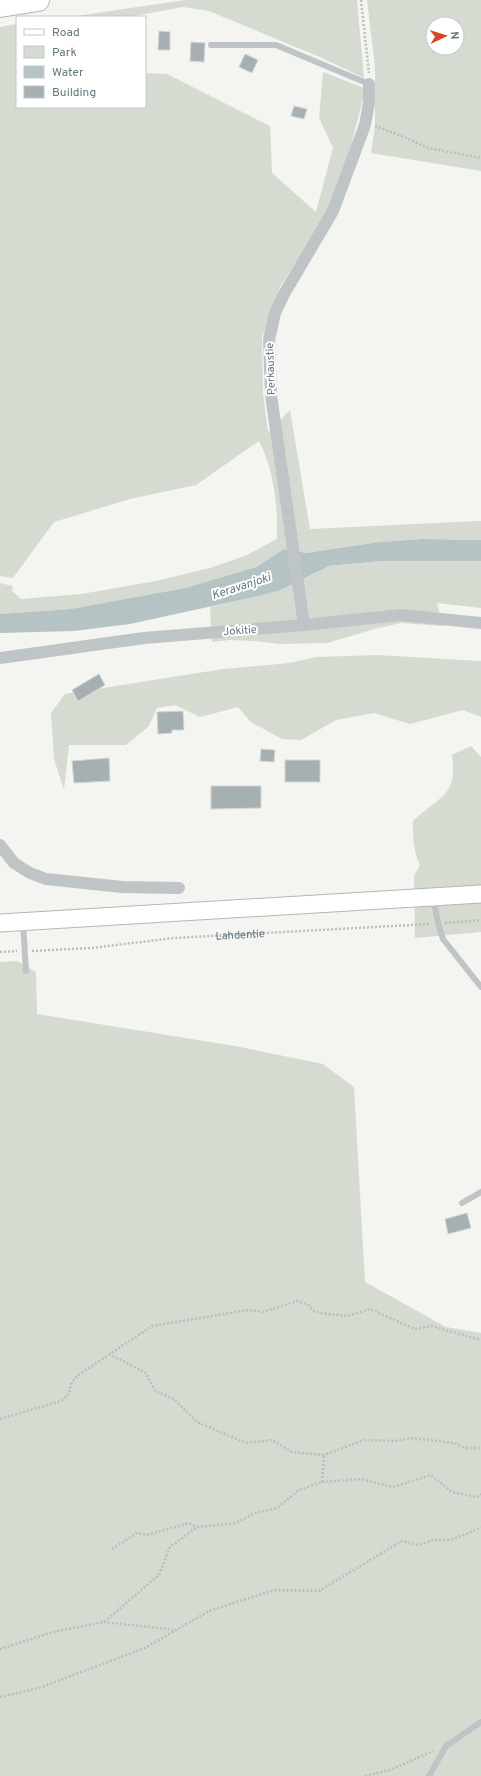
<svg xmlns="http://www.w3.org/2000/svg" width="481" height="1776" font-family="Overpass,sans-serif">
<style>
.green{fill:#d6dbd1;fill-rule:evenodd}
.water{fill:#b6c3c5}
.building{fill:#a6afb2;stroke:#d5d5d3}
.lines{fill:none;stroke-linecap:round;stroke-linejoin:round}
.secondary-casing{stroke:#b2b7ba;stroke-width:19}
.highway-casing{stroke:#b2b6b8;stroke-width:24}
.path{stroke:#bbbdbf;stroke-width:2.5;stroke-dasharray:2 2;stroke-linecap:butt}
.lane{stroke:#bfc4c6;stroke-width:6}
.street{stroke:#bfc4c6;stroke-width:12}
.secondary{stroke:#fff;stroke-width:17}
.highway{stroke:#fff;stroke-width:22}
.labels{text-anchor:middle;stroke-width:4;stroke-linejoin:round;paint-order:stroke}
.street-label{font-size:11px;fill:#647680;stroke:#fff}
.water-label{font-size:12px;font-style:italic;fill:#60787d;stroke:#fff}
</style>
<rect width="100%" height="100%" fill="#f4f4f0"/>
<g class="green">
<polygon points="185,0 357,0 364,78 322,58 209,11 183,7 128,17 70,17"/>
<path d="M367 0H481V171L371 153 375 126V67ZM433 24H457V48H433Z"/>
<path d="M17 24V107H145V73L167 74 270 126 272 173 316 212 333 148 319 118 323 72 364 88 363 99 345 169 326 215 280 287 262 338 263 393 268 432 290 410 310 529 478 521H481V540L422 539 379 542 306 553 284 549 256 567 185 588 72 609 0 614V583L13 586 12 591 21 599 81 594 156 581 210 568 245 556 277 539C278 506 274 470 259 441L196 485 130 499 54 522 13 578 0 576V27Z"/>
<polygon points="382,561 481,561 481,608 437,603 443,626 401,623 378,628 327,643 280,644 254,641 230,640 212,642 210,607 281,590 329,566"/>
<polygon points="377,655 481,661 481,717 463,710 410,724 374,713 336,720 301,740 282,739 251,722 238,707 200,717 175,705 157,708 149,726 126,745 69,745 64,790 54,759 51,713 65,694 223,669 289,663 316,657"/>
<path d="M471 746 481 757V932L415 938 414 876 420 865C413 852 413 835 413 821 440 796 458 796 452 755Z"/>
<polygon points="17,961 36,972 37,1014 235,1046 323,1064 354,1087 365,1282 446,1327 481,1333 481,1776 0,1776 0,962"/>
</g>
<polygon class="water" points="422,539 481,540 481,561 382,561 329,566 281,590 258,596 130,624 74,631 0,633 0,614 71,609 185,588 256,567 284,549 306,553 379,542"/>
<g class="building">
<polygon points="159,31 170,32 170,50 158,50"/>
<polygon points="191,42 205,43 204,62 190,61"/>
<polygon points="245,54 258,60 252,73 239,67"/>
<polygon points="294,106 307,109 304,119 291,116"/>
<polygon points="99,674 105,685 78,701 72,690"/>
<polygon points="183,711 184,730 172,730 172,733 158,734 157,712"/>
<polygon points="261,749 275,750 274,762 260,761"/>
<polygon points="109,758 110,781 74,783 72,761"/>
<rect x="285" y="760" width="35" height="22"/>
<polygon points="211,786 261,786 261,808 211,809"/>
<polygon points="467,1213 471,1228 448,1234 445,1219"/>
</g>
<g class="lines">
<g class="secondary-casing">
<polyline id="secondary" points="0,923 481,894"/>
</g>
<g class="highway-casing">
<polyline id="highway" points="0,6 38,0"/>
</g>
<g class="path">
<polyline points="361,0 369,73"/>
<polyline points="375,126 402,136 428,148 481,158"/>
<polyline points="445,923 481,920"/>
<path id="s1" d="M32 951 91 948 174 938 430 924"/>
<polyline points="0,952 17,951"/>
<polyline points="109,1354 146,1373 155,1391 174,1399 197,1422 246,1443 272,1440 292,1452 324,1455 364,1440 397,1441 411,1438 454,1443 465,1448 481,1448"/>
<polyline points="0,1419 61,1401 69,1394 71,1384 77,1376 152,1326 248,1310 263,1312 297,1301 307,1304 314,1311 320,1313 347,1316 370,1309 415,1329 432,1326 481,1340"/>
<polyline points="322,1482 324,1455"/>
<polyline points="112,1549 137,1533 147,1535 189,1523 197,1527"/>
<polyline points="104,1622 176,1630"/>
<polyline points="0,1649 53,1632 104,1622 159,1575 170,1547 197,1527 236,1523 255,1513 277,1508 299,1490 322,1482 361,1479 393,1487 431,1475 452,1492 477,1497 481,1494"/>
<polyline points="0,1697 39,1688 145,1648 209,1611 274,1590 319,1591 402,1541 418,1545 434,1540 450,1540 469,1533 481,1527"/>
<polyline points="365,1776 390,1770 433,1751"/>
</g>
<g class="lane">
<polyline points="211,45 276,45 369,84"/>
<polyline points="433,898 438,923 443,939 481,987"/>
<polyline points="23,923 26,971"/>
<polyline points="462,1203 481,1192"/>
<polyline points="429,1776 446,1746 481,1722"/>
</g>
<g class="street">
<polyline points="304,625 271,395 269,340 275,313 284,294 333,211 365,125 369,103 369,84"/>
<polyline points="0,658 144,638 304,625 401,615 481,623"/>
<polyline points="0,845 14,863 30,873 46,879 122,887 179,888"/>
</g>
<use href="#secondary" class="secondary"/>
<use href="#highway" class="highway"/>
</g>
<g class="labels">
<g class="street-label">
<text transform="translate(270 369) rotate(-92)" y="4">Perkaustie</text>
<text transform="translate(240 630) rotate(-4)" y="4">Jokitie</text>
<text dy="4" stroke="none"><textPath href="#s1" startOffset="209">Lahdentie</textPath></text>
</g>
<g class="water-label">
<text transform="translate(241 586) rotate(-18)" y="4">Keravanjoki</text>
</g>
</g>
<rect x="16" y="16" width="130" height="92" fill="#ffffff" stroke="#c1c8cc"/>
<rect x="24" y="29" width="20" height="6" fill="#ffffff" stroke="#c1c8cc"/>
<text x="52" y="36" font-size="12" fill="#647680">Road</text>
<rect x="24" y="46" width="20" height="12" fill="#d6dbd1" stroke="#c1c8cc"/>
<text x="52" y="56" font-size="12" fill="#647680">Park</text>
<rect x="24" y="66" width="20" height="12" fill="#b6c3c5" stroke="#c1c8cc"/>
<text x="52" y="76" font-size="12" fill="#647680">Water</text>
<rect x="24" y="86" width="20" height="12" fill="#a6afb2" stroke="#c1c8cc"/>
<text x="52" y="96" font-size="12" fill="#647680">Building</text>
<g transform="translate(445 36) rotate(86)"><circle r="19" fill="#ffffff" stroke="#c1c8cc"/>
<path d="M0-3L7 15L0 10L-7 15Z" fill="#da422a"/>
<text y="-6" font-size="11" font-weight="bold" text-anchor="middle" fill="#647680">N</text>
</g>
</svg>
